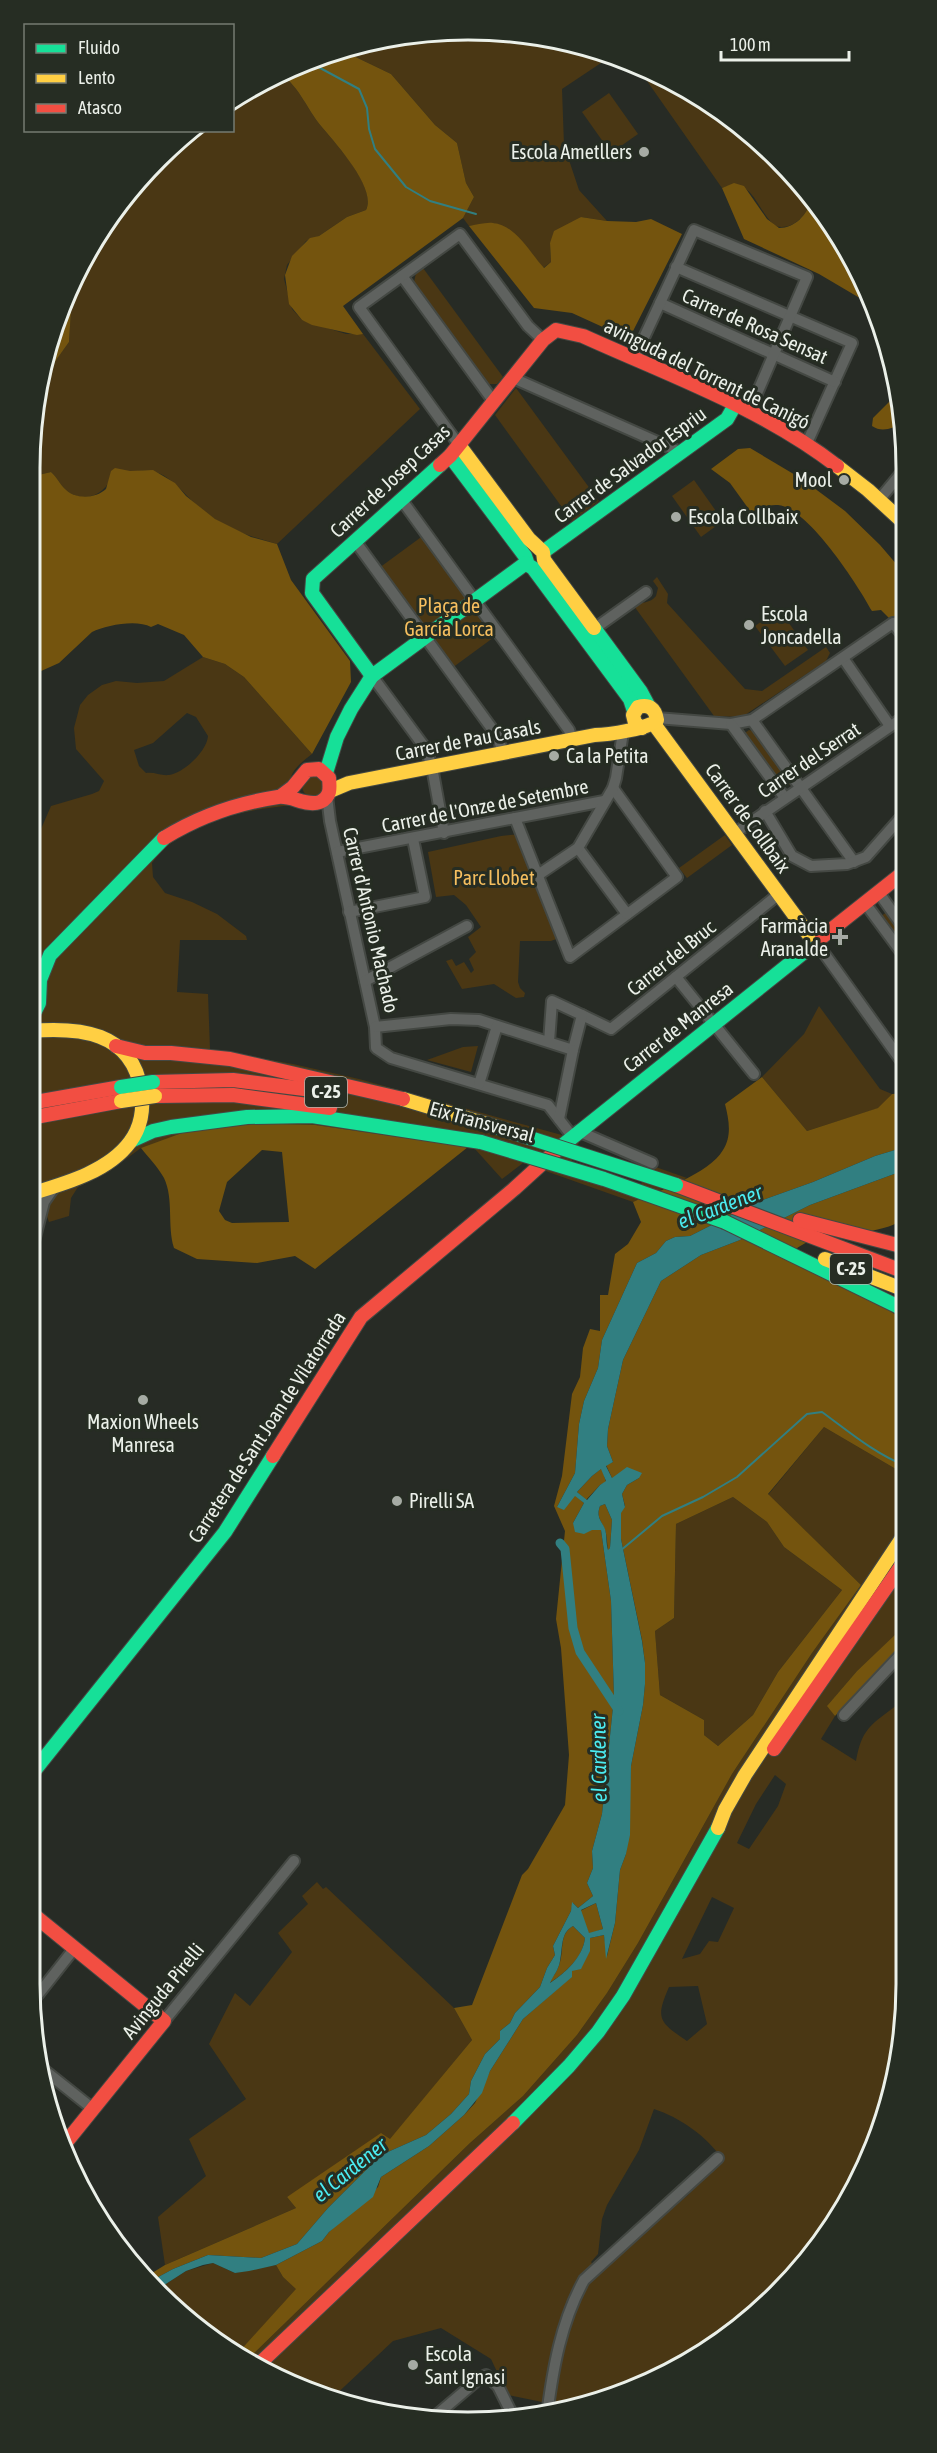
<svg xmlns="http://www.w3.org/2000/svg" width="937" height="2453" font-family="'Asap Condensed',sans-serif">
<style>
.green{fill:#4a3714;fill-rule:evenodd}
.forest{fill:#74540e;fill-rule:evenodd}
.water{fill:#317f81;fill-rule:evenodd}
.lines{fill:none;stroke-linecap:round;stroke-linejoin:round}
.stream{stroke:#317f81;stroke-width:2}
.canal{stroke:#317f81;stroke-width:9}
.street-casing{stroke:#444843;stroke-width:14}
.fast-casing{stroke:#444843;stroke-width:16}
.slow-casing{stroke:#444843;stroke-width:16}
.jam-casing{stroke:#444843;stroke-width:16}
.street{stroke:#5f625f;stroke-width:10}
.fast{stroke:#16e098;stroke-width:14}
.slow{stroke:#ffcf43;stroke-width:14}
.jam{stroke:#f24e42;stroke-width:14}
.fast-bridge-casing{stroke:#444843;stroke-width:16;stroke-linecap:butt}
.slow-bridge-casing{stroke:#444843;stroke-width:16;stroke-linecap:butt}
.fast-bridge{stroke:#16e098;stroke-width:14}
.slow-bridge{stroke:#ffcf43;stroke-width:14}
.poi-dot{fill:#a6aba4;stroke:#262d23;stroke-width:2}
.labels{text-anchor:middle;stroke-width:6;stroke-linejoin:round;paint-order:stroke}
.shield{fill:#262d23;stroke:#b0b6ae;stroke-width:1.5}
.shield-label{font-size:18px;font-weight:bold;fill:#ebf0e9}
.poi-label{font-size:20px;fill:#ebf0e9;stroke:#262d23;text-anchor:start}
.street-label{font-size:20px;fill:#ebf0e9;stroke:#262d23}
.park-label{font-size:20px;fill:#f6bf5f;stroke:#262d23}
.water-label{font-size:21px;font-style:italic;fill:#4becf1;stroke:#262d23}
.rim{fill:none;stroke:#ebf0e9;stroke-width:3}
</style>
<rect width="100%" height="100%" fill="#272b25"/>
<g class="green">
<polygon points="498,31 582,45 610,57 562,89 564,145 579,190 607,221 581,217 550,243 551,262 543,268 520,239 494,223 469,226 463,218 474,197 466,183 457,143 435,125 391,74 341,50 412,34"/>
<path d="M640 71 712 104 798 180 811 200C807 216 792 231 775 226 755 208 753 176 722 188Z"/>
<path d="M281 74C300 88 307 109 321 126 335 143 377 187 366 210L347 217 319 236 306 241 287 265 284 279 292 309 302 320 346 334H363L420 409 277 544C256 538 235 532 216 520 172 492 170 452 110 480 102 497 81 503 66 490 60 485 57 477 51 472L30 477 42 380 69 342 71 311 68 293 75 274 121 201 180 139 191 131 232 130 233 101 250 89Z"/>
<polygon points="609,93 638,134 611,153 582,112"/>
<polygon points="423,268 503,377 497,384 488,384 414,282 416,273"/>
<polygon points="516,388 599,501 572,521 495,415"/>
<polygon points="694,480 723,521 701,537 672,496"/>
<polygon points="424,535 497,635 452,668 379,568"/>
<path d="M657 577 668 594 667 603 745 689 762 691 826 647 830 653 826 661 742 717 714 716 634 606C642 601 650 604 656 596L658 588 653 581Z"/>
<polygon points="779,609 808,650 785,666 755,626"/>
<path d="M203 657 225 664 244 677 312 754C290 771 287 776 291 805 242 811 183 820 152 863L153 877 165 893 192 902 217 914 246 936 247 940H180L177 992 208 994 210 1049 293 1064 359 1079 580 1140 568 1172 638 1195 647 1164 687 1178 633 1202 523 1163 502 1179 475 1149 468 1147 141 1148 107 1173 78 1187 71 1198 69 1216 49 1222 45 1211 30 1207V828L41 829 51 806 92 794 99 791 104 781 76 749 74 728 80 705 88 695 102 685 116 681 137 683 164 681ZM187 713 196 717 208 736C207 751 184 773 169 775 161 776 155 772 146 773L139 766 134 750 153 743Z"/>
<polygon points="749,730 754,731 790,780 790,785 782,786 746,738 745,733"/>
<circle cx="313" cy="786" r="11"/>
<polygon points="520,834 556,939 551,941 520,941 518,982 520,988 525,993 524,997 516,998 494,984 462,989 446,961 452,959 456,966 464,962 471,973 474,970 469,959 476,952 468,937 481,927 466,905 454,895 436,897 428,852 501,836"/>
<polygon points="725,835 732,845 687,878 679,868"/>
<polygon points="888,911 904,934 905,951 880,917"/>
<polygon points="819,1006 880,1089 892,1094 879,1108 807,1131 762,1077 804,1034"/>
<polygon points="478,1046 471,1072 427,1060 463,1047"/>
<path d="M824 1427 906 1475V1641L897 1634 857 1671 828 1705 835 1716 821 1739 856 1761C861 1734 867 1727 889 1711 896 1707 900 1700 906 1694L907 1985 892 2098 862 2179 817 2251 712 2349 637 2389 556 2414 557 2405 508 2395 491 2359 441 2328 393 2341 330 2400 250 2364 246 2361 470 2143 523 2096 577 2035 607 1993 638 1943 732 1774 812 1653 861 1585 768 1495ZM775 1775 786 1784 778 1806 749 1849 737 1843 756 1804ZM712 1897 734 1908 718 1942 709 1941 700 1954 682 1959ZM698 1986 707 2024 687 2041C659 2022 655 2019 669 1987ZM654 2109C679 2117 708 2137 722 2159L688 2195 598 2271 591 2262 598 2254 602 2219 607 2205 639 2150Z"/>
<polygon points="733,1497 767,1522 784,1547 842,1590 778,1672 753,1715 718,1746 704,1735 704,1720 660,1695 655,1631 674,1618 676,1524"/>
<polygon points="317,1882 323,1889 326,1887 454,2008 472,2040 390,2140 287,2197 296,2208 165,2265 158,2217 206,2176 189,2139 246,2099 209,2044 235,1993 250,2006 292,1952 278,1933 308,1904 302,1896"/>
<polygon points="213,2263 235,2273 276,2265 283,2277 297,2289 237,2354 158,2289 186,2271"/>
</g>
<g class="forest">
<path d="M341 50 391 74 435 125 457 143 466 183 474 197 463 218 343 306 363 334 357 335 312 325 302 320 289 304 285 275 292 256 310 238 319 236 347 217 366 210C377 188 335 143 321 126 307 109 300 88 281 74L328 53Z"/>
<path d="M734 183 744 186 767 219 779 228C795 228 807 215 811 200L873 300 875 307 819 274 744 239 722 188Z"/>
<path d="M581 217 607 221 636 222 651 219 682 234 629 339 572 313 534 308 469 226C476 225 486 222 493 223 516 225 530 253 544 268L551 262 550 243 554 231Z"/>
<polygon points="68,293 71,311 69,342 42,380 45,355"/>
<path d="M898 393 903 411V423C893 428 882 433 872 426L873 418Z"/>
<path d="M750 448 802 479 845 511 880 545 904 573V625L896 615 890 619 881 610 872 611C858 585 808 508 778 505 768 504 761 510 753 515L730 483 711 469 738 449Z"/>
<path d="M115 468 130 471 153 470 175 483 186 496 215 519 251 537 277 544 291 580 350 661 351 682 312 754 244 677 225 664 203 657 184 635 158 624 151 627C137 619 106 625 92 632L59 663 30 676V477L51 472C57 477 59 483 64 488 75 500 95 499 106 489L111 471Z"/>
<path d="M762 1077 807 1131 878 1108 892 1094 905 1093V1147L875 1156 813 1182 757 1202 690 1236 675 1237 666 1241 656 1253 637 1263 602 1340 598 1368 584 1401 579 1424 575 1473 557 1507 575 1495 584 1503 573 1523 592 1530H601L611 1601 614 1697 602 1814 592 1851 593 1868 587 1883 593 1896 578 1908 573 1903 571 1911 553 1946 555 1955 547 1968 540 1987 515 2013 510 2023 500 2031V2039L485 2054 471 2081 469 2094 451 2114 426 2135 381 2155 328 2208 297 2244 261 2258 208 2255 173 2269 149 2282 144 2278 165 2265 296 2208 287 2197 381 2133 390 2139 472 2040 454 2008 472 2005 522 1875 528 1869 565 1805 569 1755 561 1648 556 1619 565 1531 554 1506 562 1476 572 1394 580 1377 583 1348 590 1329 600 1331V1295H608L615 1254 628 1244 641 1222 633 1202C658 1191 709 1174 723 1150 732 1136 729 1120 725 1104Z"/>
<path d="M244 1123 315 1125 468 1147 315 1269 295 1256 257 1263 197 1259 174 1248C167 1226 174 1199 164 1178 158 1167 148 1157 141 1148L182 1133ZM262 1150 282 1152 289 1222 232 1223 225 1220 219 1211 227 1182Z"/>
<path d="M905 1170C905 1186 908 1207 899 1221 890 1232 826 1236 808 1242 800 1245 792 1252 784 1257L881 1305 905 1321 906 1475 824 1427 768 1494 861 1585 812 1653 732 1774 638 1943 607 1993 577 2035 523 2096 470 2143 246 2361 237 2354 296 2289 283 2277 276 2265 322 2241 329 2232 378 2187 381 2177 429 2146 464 2115 475 2103 490 2071 523 2019 571 1977 572 1971 590 1938 604 1935 607 1956 615 1923 620 1870 626 1854 631 1766 643 1705 645 1684V1663L642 1640 621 1539V1512L625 1506 622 1494 627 1485 639 1478H612L606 1465 613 1462 607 1446 608 1429 623 1360 661 1281 701 1255 740 1240 810 1205ZM733 1497 767 1522 784 1547 842 1590 778 1672 753 1715 718 1746 704 1735V1720L660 1695 655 1631 674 1618 676 1524Z"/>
<polygon points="602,1468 606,1482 600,1485 586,1500 577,1492 592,1476"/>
<path d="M605 1504 612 1520 610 1548 608 1551C607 1544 607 1535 605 1530 601 1520 596 1517 600 1506Z"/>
<polygon points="897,1633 905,1642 835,1716 827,1706 857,1671"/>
<polygon points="596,1903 603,1929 589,1934 580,1911"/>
<path d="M573 1926 585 1938C583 1958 564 1974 548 1984 553 1977 558 1970 560 1962 564 1949 559 1934 573 1926Z"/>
</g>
<path class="water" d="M905 1147V1170L810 1205 740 1240 701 1255 661 1281 623 1360 608 1429 607 1446 613 1462 606 1466 612 1478 627 1467 642 1473 639 1478 627 1485 622 1494 625 1507 621 1513V1539L642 1641 645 1663V1684L643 1705 631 1766 630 1835 626 1854 620 1870 615 1923 606 1959 604 1935 590 1938V1951L581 1969 572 1971V1977L523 2019 490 2071 482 2093 464 2115 429 2146 381 2177 373 2197 329 2232 322 2241 276 2265 249 2271 235 2273 213 2263 203 2265 186 2271 158 2289 149 2282 173 2269 208 2255 261 2258 297 2244 328 2208 381 2155 426 2135 451 2114 469 2094 471 2081 485 2054 500 2039V2031L510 2023 515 2013 540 1987 547 1968 555 1955 553 1946 571 1911 572 1902 578 1908 593 1896 587 1883 593 1868 592 1851 602 1814 614 1697 611 1601 601 1530H592L584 1534 575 1532 573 1523 584 1503 575 1496 564 1510 557 1507 575 1473 579 1424 584 1401 598 1368 602 1340 637 1263 656 1253 666 1241 675 1237 690 1236 757 1202 813 1182 875 1156ZM601 1469 606 1481 600 1485 587 1500 577 1492 592 1476ZM605 1504 612 1520 610 1548 608 1550C606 1544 607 1535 605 1529 601 1520 596 1517 600 1506ZM596 1903 603 1929 589 1933 581 1910ZM573 1926 585 1938C583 1957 565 1973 550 1983 553 1976 559 1969 560 1961 563 1948 560 1933 573 1926Z"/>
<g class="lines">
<g class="stream">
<polyline points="309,62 359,89 367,108 369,129 375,149 406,187 430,201 476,214"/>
<path d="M620 1551 662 1516 703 1497 737 1477 807 1414 822 1412C848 1431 875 1454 906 1466"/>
</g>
<polyline class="canal" points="560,1543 565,1549 573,1628 580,1652 619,1711"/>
<g class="street-casing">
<g id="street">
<polyline points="676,267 852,343 807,443"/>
<polyline points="402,276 494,402"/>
<polyline points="660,303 835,382"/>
<polyline points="634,359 694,230 807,277 749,412"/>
<polyline points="513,378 680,452"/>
<polyline points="459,445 359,307 460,234 528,326 543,340"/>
<polyline points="401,499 569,730 572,740"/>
<polyline points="879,500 903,471"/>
<polyline points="355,541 498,737 503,753"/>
<polyline points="594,629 646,592"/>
<polyline points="843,658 890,726"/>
<polyline points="372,676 426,749 432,767 444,833"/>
<polyline points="657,718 731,724 752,720 893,623 904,637"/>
<polyline points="752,720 854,862"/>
<polyline points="731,724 785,798"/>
<polyline points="327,796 330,821 375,1027 376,1048 391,1058 548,1105 572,1136"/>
<polyline points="765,811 792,856 811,866 847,864 866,857 904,814"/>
<polyline points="515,818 570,957 677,877 613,788"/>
<polyline points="735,833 904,717"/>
<polyline points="578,848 627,914"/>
<polyline points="337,852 604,801"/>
<polyline points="538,875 578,848 613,788 616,778 623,732"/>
<polyline points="879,893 904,928"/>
<polyline points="865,903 905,957"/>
<polyline points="349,912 425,897 413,839"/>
<polyline points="821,949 905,1066"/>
<polyline points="676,977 754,1074"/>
<polyline points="365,981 467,926"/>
<polyline points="582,1015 611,1029 779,894"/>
<polyline points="375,1027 451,1019 479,1020 573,1050 582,1015 552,1001 549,1042"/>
<polyline points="479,1084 497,1026"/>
<polyline points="559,1119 573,1050"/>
<polyline points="578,1131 652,1163"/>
<polyline points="30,1257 44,1202 55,1186"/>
<polyline points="844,1715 906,1649"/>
<polyline points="33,2001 74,1949"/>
<polyline points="164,2021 294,1861"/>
<polyline points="44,2070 93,2109"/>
<path d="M547 2415C553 2368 561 2322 584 2280L718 2158"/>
<polyline points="433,2418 480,2378 486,2375 498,2386 513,2416"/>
</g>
</g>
<g class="fast-casing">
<g id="fast">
<polyline points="450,456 525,556 528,565 533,568 630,699 634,711"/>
<polyline points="543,552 727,419 735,405"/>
<polyline points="594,628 641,692 648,705"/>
<polyline points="372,676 312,593 313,579 440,465"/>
<polyline points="326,773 337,737 351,709 372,676 526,563"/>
<polyline points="30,1021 39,1003 40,980 50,955 164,838"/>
<polyline points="131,1141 153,1131 171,1127 247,1117 312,1116 481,1142"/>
<polyline points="558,1149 808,949"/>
<polyline points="725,1222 905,1310"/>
<polyline points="30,1776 225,1532 273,1456"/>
<polyline points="513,2123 569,2066 598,2032 623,1996 718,1828"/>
</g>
</g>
<g class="slow-casing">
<g id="slow">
<polyline points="459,445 529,539 543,552 544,560 594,628"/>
<polyline points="837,466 868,490 903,522"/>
<polyline points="654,724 809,935"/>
<path d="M330 791 349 783 595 735C607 735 652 728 657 720 655 708 649 704 638 707L633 715 635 723 642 728"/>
<path d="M30 1031C78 1027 132 1031 141 1090 144 1108 141 1127 130 1142 108 1172 63 1184 30 1194"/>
<polyline points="403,1099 496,1127"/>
<polyline points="825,1259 905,1290"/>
<polyline points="718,1828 725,1810 745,1775 906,1532"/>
</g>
</g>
<g class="jam-casing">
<g id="jam">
<path d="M440 465 450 456 543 340 556 330 583 336C669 375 762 408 837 466"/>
<path d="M164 838C198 817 238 803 278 797 292 795 306 807 320 802 331 797 330 788 329 778L319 769 307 770 293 787 281 796"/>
<polyline points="822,937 904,872"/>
<polyline points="116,1046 145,1053 171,1053 230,1059 403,1099"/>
<polyline points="153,1082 233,1080 320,1091"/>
<polyline points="155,1096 233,1095 330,1108"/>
<polyline points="30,1103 121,1087"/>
<polyline points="30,1118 121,1101"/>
<polyline points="676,1185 905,1272"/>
<polyline points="800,1220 905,1247"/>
<polyline points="273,1456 361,1317 514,1189 558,1149"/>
<polyline points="774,1749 906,1559"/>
<polyline points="30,1912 164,2021 63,2146"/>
<polyline points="256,2367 513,2123"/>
</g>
</g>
<use href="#street" class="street"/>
<use href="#fast" class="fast"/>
<use href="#slow" class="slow"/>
<use href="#jam" class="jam"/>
<g class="fast-bridge-casing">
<g id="fast-bridge">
<polyline points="121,1087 153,1082"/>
<polyline points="496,1127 676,1185"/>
<polyline points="481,1142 604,1179 725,1222"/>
</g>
</g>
<g class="slow-bridge-casing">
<polyline id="slow-bridge" points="121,1101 155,1096"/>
</g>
<use href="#fast-bridge" class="fast-bridge"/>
<use href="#slow-bridge" class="slow-bridge"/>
</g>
<g class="poi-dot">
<circle cx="644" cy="152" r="6"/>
<circle cx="844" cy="480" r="6"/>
<circle cx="676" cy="517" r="6"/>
<circle cx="749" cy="625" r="6"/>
<circle cx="554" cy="756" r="6"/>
<path d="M837 928h6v6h6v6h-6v6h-6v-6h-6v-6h6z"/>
<circle cx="143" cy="1400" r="6"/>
<circle cx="397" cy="1501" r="6"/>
<circle cx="413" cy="2365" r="6"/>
</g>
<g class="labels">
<g class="shield">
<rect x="305" y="1077" width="42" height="30" rx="4.5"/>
<rect x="830" y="1254" width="42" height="30" rx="4.5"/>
</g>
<g class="shield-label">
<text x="326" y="1098">C-25</text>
<text x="851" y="1275">C-25</text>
</g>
<g class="poi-label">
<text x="632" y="159" text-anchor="end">Escola Ametllers</text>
<text x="832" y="487" text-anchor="end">Mool</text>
<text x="688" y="524">Escola Collbaix</text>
<text x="761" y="621">Escola<tspan x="761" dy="23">Joncadella</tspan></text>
<text x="566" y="763">Ca la Petita</text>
<text x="828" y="933" text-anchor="end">Farmàcia<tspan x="828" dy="23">Aranalde</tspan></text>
<text x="143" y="1429" text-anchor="middle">Maxion Wheels<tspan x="143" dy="23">Manresa</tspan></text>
<text x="409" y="1508">Pirelli SA</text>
<text x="425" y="2361">Escola<tspan x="425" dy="23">Sant Ignasi</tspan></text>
</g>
<g class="street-label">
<text transform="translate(755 326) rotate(24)" y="7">Carrer de Rosa Sensat</text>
<text transform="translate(707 374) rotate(26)" y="7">avinguda del Torrent de Canigó</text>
<text transform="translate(630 465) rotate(-36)" y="7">Carrer de Salvador Espriu</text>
<text transform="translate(390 481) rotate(-43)" y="7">Carrer de Josep Casas</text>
<text transform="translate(468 740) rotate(-11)" y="7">Carrer de Pau Casals</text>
<text transform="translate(809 760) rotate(-34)" y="7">Carrer del Serrat</text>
<text transform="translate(485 806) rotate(-11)" y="7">Carrer de l'Onze de Setembre</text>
<text transform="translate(748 818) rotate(54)" y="7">Carrer de Collbaix</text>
<text transform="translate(371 920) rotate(77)" y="7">Carrer d'Antonio Machado</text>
<text transform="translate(671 958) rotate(-39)" y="7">Carrer del Bruc</text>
<text transform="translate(678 1027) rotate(-38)" y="7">Carrer de Manresa</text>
<text transform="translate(482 1122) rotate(15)" y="7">Eix Transversal</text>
<text transform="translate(267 1427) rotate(-57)" y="7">Carretera de Sant Joan de Vilatorrada</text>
<text transform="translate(163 1991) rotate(-51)" y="7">Avinguda Pirelli</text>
</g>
<g class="park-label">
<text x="449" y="613">Plaça de<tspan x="449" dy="23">García Lorca</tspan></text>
<text x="494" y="885">Parc Llobet</text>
</g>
<g class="water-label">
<text transform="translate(720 1207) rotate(-21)" y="7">el Cardener</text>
<text transform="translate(599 1758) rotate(-91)" y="7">el Cardener</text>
<text transform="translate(350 2170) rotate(-39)" y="7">el Cardener</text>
</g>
</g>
<path d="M0 0H937V2453H0ZM468 40H468A428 428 0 0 1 896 468V1984A428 428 0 0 1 468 2412H468A428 428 0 0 1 40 1984V468A428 428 0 0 1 468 40Z" fill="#262d23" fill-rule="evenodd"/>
<path class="rim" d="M468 40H468A428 428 0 0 1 896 468V1984A428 428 0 0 1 468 2412H468A428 428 0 0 1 40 1984V468A428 428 0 0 1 468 40Z"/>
<rect x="24" y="24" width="210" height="108" fill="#262d23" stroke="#757b72" stroke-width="1.5"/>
<rect x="36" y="44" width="30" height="9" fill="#16e098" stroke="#757b72" stroke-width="1.5"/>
<text x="78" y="54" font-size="18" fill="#ebf0e9">Fluido</text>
<rect x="36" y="74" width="30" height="9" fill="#ffcf43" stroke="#757b72" stroke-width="1.5"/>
<text x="78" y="84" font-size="18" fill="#ebf0e9">Lento</text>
<rect x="36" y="104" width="30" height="9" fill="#f24e42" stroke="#757b72" stroke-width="1.5"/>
<text x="78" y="114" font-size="18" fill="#ebf0e9">Atasco</text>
<path d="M721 51v9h128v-9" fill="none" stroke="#ebf0e9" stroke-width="3"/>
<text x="730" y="51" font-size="18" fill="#ebf0e9" stroke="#262d23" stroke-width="4.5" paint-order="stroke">100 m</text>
</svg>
